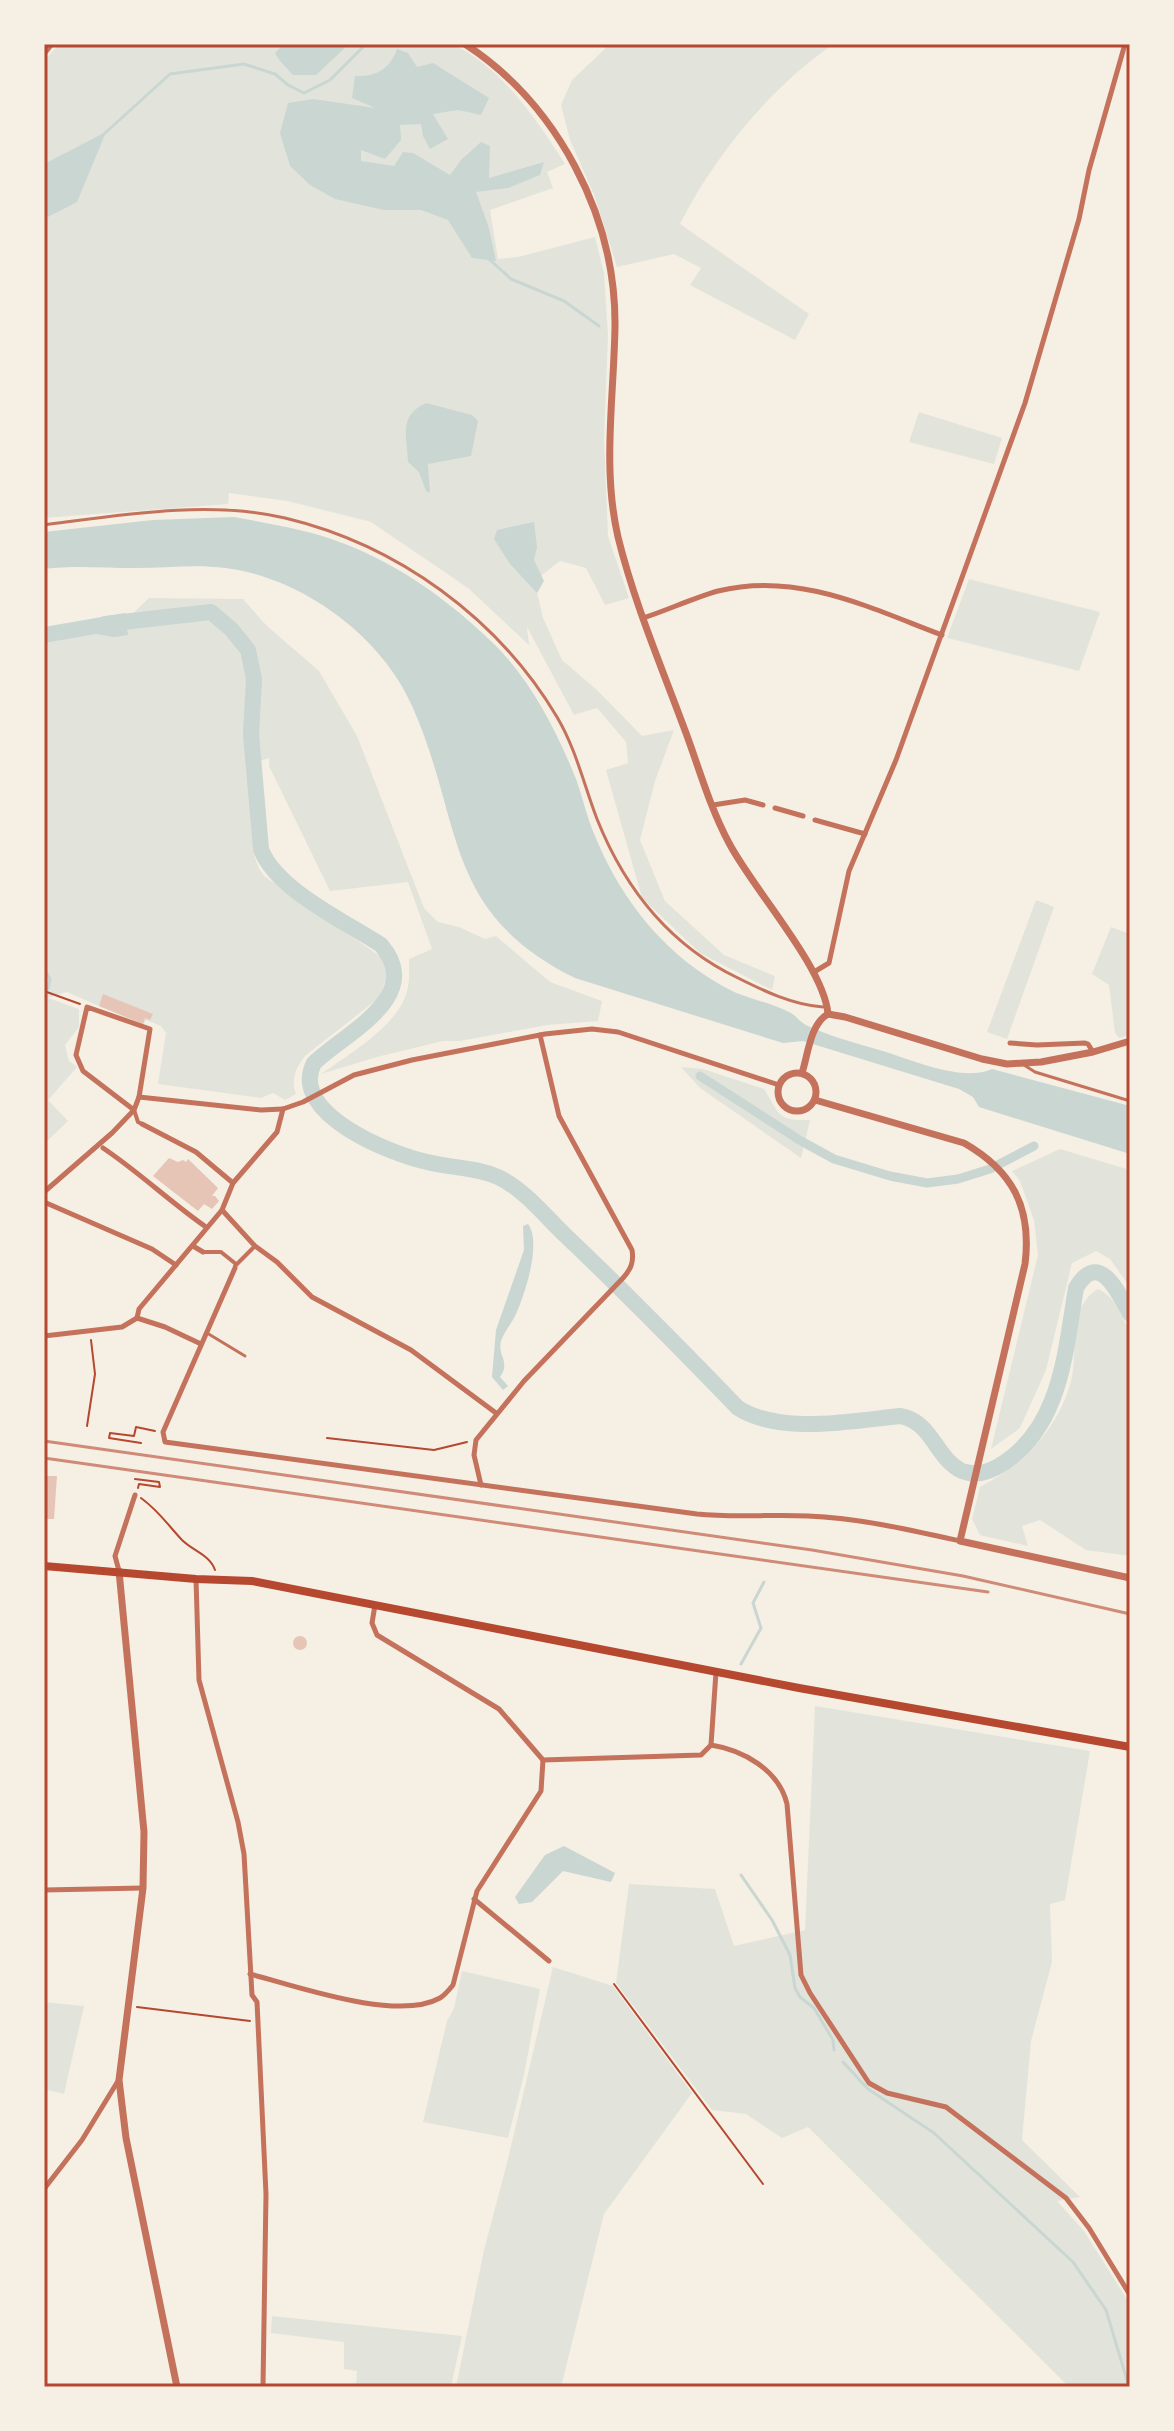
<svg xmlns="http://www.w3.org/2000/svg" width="1174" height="2431" font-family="Mulish,sans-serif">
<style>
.green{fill:#e2e4dc}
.water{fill:#c9d6d2}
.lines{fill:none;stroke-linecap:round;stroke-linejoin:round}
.stream{stroke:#c9d6d2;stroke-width:3}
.canal{stroke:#c9d6d2;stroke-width:9}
.river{stroke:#c9d6d2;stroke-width:16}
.building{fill:#e6c5b7}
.path{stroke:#b5482f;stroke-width:2}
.service{stroke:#c5725c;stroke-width:3}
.pedestrian{stroke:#c5725c;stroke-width:4}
.minor{stroke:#c5725c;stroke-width:5}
.tertiary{stroke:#c5725c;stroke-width:7}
.primary{stroke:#b5482f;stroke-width:8}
.rail{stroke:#cf8b77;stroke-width:3}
.neatline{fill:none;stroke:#b5482f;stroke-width:3}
</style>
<rect width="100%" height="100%" fill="#f6efe4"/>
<g class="green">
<path d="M59 44H452C502 67 536 119 565 164L547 172 553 188 490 210 498 259 518 257 595 237 604 273 608 336 604 439 608 536 629 598 605 605 586 568 560 561 542 575 536 588 543 618 562 660 597 690 642 736 674 730 655 781 640 840 665 901 724 955 775 976 772 990 700 953 642 898 606 770 628 763 626 742 597 708 574 715 527 627 529 645 468 588 371 522 287 501 229 493 228 504 44 518V61Z"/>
<path d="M610 44H834C772 85 713 158 680 224L809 314 795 340 690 285 701 268 674 254 617 267 595 197 570 140 561 105 572 80Z"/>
<polygon points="919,412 1002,438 994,464 909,442"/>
<polygon points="969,579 1100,612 1079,671 947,638"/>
<path d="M149 598 243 599 267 626 319 671 357 736 424 908 438 922 459 927 485 939 496 936 550 982 602 1001 598 1021 547 1025 460 1041H443L377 1057 321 1074C348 1055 399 1025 407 991 410 981 409 970 409 959L432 949 408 882 330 891 269 766V758L246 766C248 782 252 797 253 813 254 836 249 856 264 876L384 959 388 973 379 998 306 1055C297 1066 290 1079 296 1094L285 1100 273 1093 261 1098 158 1084 166 1033 161 1026 146 1020 143 1025 67 992 48 998 79 1009V1027L65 1045 69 1061 77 1067 48 1100 68 1121 44 1144V638L121 625Z"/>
<polygon points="1036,900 1054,907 1007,1039 987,1032"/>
<polygon points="1111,927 1130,934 1130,1035 1119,1038 1115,1033 1109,985 1092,974"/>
<path d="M681 1067 703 1069 764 1089C780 1114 776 1121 810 1120L801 1158 700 1088Z"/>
<polygon points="1060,1149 1130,1170 1130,1287 1110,1259 1096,1251 1072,1263 1046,1370 1020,1428 991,1449 1038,1255 1034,1220 1020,1181 1012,1171"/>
<path d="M1098 1289C1117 1298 1120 1314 1130 1332V1556L1086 1550 1040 1520 1022 1526 1028 1546 980 1535 972 1519 980 1487C1023 1464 1058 1430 1071 1381 1079 1350 1066 1308 1098 1289Z"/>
<polygon points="815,1706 1090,1751 1065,1900 1050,1904 1052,1962 1031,2041 1022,2140 1080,2197 1057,2201 1084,2231 1130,2304 1130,2387 1069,2387 808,2127 782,2138 746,2114 712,2110 616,1983 629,1884 715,1889 734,1946 805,1930"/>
<polygon points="553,1967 613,1986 692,2093 604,2214 561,2387 456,2387 484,2250 507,2163"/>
<polygon points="462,1971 540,1989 524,2075 508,2138 423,2122 447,2021 454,2008"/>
<polygon points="44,2002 84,2006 64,2094 44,2089"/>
<polygon points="272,2316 462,2336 451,2387 356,2387 357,2371 344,2369 344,2342 271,2333"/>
</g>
<g class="water">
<polygon points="284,44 349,44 316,75 293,75 280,61 275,53"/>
<path d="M397 49 408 53 417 67 433 63 489 98 481 115 458 110 433 114 448 139 430 149 423 136 421 124 400 125 401 140 385 159 361 150V161L394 166 403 152 413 153 450 175 461 160 481 142 490 146 489 178 544 162 540 175 508 188 476 192 489 228 496 261 472 258 448 220 421 210H384L335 199 310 185 290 166 280 133 288 103 313 99 375 108 352 98 355 76C376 77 390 69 397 49Z"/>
<polygon points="106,132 77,202 44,219 44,164"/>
<path d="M426 403 472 415 478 421 471 456 428 464 430 493 426 491 419 472 408 462C407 435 398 416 426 403Z"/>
<path d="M234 517C271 524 310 530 345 544 402 566 452 603 495 645 531 681 557 732 576 779 583 798 587 818 595 836 622 902 667 958 732 991 750 999 771 1003 789 1012 796 1015 800 1023 808 1026 826 1035 856 1043 876 1049 908 1058 961 1083 992 1069L1130 1106V1154L979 1107 973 1097 959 1089 803 1041 783 1043 575 978C442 912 464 824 413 708 383 637 303 578 226 568 196 564 165 568 135 568 105 568 74 565 44 569V532L153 520Z"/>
<polygon points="534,522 537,547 534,560 544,581 537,593 510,564 494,539 497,530"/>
<polygon points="125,613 128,635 114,637 96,634 44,643 44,627"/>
<path d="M528 1224C542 1242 525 1294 516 1314 512 1323 504 1332 501 1341 497 1356 511 1361 500 1377L508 1386 503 1390 492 1377 496 1330 524 1250 523 1226Z"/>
<polygon points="564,1846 615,1873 611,1882 563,1871 532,1902 519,1904 515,1897 545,1855"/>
</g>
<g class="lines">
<g class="stream">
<polyline points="104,134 170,74 244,64 275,74 288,85 304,93 330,80 366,44"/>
<polyline points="490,260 511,279 564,301 599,326"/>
<polyline points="44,969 50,979 48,989"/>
<polyline points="44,999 46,994"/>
<polyline points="741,1664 761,1628 753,1603 764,1582"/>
<polyline points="741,1875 772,1920 790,1955 795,1988 800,1997 814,2008 833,2040 834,2050"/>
<polyline points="843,2062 868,2089 934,2133 1073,2262 1106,2310 1129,2387"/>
</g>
<polyline class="canal" points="700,1076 801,1141 834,1159 890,1176 927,1183 958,1179 990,1169 1034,1146"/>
<path class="river" d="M105 624 211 612 231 629 248 650 254 679 251 734 261 849C275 889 346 922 381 945 425 996 347 1032 314 1063 288 1113 390 1154 427 1162 451 1168 475 1167 498 1177 524 1189 546 1217 566 1236 625 1292 682 1350 738 1408 781 1435 851 1421 900 1416 932 1421 936 1459 962 1471 975 1476 986 1473 997 1467 1061 1431 1065 1353 1076 1288 1099 1249 1118 1292 1130 1314"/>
</g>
<g class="building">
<polygon points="103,994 153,1014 150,1020 145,1018 143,1024 99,1006"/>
<polygon points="169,1158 178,1162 183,1160 186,1162 188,1159 218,1188 212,1196 215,1196 219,1201 212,1209 204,1204 198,1211 153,1176"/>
<polygon points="44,1476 57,1476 54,1519 44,1519"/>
<circle cx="300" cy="1643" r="7"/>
</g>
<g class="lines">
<g class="path">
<polyline points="44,991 80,1004"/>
<polyline points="87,1426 95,1374 91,1340"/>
<polyline points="327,1438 434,1450 467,1442"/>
<polyline points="141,1443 109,1438 110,1433 134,1436 136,1427 155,1431"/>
<polyline points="135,1479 159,1482 160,1487 139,1484 138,1488"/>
<path d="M141 1498C159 1511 167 1524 182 1540 193 1551 210 1555 215 1570"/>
<polyline points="614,1984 763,2184"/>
<polyline points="137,2007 250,2021"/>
</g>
<g class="service">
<path d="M44 525C121 515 209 500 285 518 398 545 498 618 557 717 576 749 584 785 597 819 625 889 669 945 738 978 764 991 793 1005 823 1007"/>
<polyline points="1024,1065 1035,1072 1130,1101"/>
<polyline points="207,1333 245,1356"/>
</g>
<g class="pedestrian">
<polyline points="134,1110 138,1122 142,1124"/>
<polyline points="203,1252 221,1252 236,1264"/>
<polyline points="235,1266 253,1248"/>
</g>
<g class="minor">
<polyline points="44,54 52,44"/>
<path d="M643 618C668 610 693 598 718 591 797 571 870 608 942 635"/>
<polyline points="713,805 745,800 763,805"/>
<polyline points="775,808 803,816"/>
<polyline points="815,820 865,834"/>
<polyline points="814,972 829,963 849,871 896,760 1025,403 1079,219 1089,170 1125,44"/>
<polyline points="1010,1043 1037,1045 1085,1043 1088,1044 1093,1052"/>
<polyline points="139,1097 261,1110 283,1109 303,1102 354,1075 412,1060 545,1034 592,1029 618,1032 779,1085"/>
<polyline points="142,1124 196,1152 233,1183"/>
<path d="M103 1148C139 1172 170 1202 206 1227"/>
<polyline points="44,1192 112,1133 134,1110 139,1097 150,1029 87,1007 76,1055 83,1071 134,1110"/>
<polyline points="44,1202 152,1249 176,1265"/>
<polyline points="222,1210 255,1246 277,1262 312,1297 411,1350 496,1413"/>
<polyline points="193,1246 203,1252"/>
<path d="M235 1268 163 1432 165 1442 697 1514C735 1518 771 1514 808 1516 859 1518 911 1530 960 1541"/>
<polyline points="137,1318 139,1309 222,1210 233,1183 277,1132 283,1109"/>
<polyline points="44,1336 122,1327 137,1318 165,1327 201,1344"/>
<path d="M481 1485 474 1455 476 1440 524 1381 623 1278C631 1269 634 1262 632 1250L559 1116 540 1035"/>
<polyline points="119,1571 115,1556 135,1495"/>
<polyline points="196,1579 199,1680 238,1822 244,1854 252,1995 257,2002 266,2194 263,2387"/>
<polyline points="375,1605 372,1623 377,1635 499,1709 543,1760 701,1755 711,1745"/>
<path d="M711 1745C743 1750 779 1770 787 1804L801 1975 810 1993 869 2083 887 2093 946 2107 1066 2198 1089 2228 1130 2295"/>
<polyline points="711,1745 716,1672"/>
<polyline points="44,1890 143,1888"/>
<polyline points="474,1899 549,1961"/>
<path d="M250 1974C296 1986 397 2022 440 1998 445 1995 449 1990 453 1985L477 1891 541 1791 543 1760"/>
<polyline points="44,2189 82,2140 118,2081"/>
</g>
<g class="tertiary">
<path d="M465 44C557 104 616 216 615 326 614 396 602 468 618 537 634 602 660 663 683 725 698 764 709 806 729 843 753 889 824 967 828 1014"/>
<polyline points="828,1014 845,1017 982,1059 1007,1064 1041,1062 1093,1052 1130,1041"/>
<circle cx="797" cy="1092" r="19"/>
<path d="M802 1073C808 1055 810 1024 828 1014"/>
<path d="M815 1100 964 1143C1013 1171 1032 1208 1025 1264L960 1541 1130 1578"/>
<polyline points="119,1571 144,1832 143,1888 119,2080 126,2138 177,2387"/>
</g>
<polyline class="primary" points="44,1566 196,1579 252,1581 799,1688 1130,1747"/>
<g class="rail">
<polyline points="44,1441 812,1550 963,1576 1130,1614"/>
<polyline points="44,1458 988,1592"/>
</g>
</g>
<rect width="1174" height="2431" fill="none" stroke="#f6efe4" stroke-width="92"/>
<rect x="46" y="46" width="1082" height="2339" class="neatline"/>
</svg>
